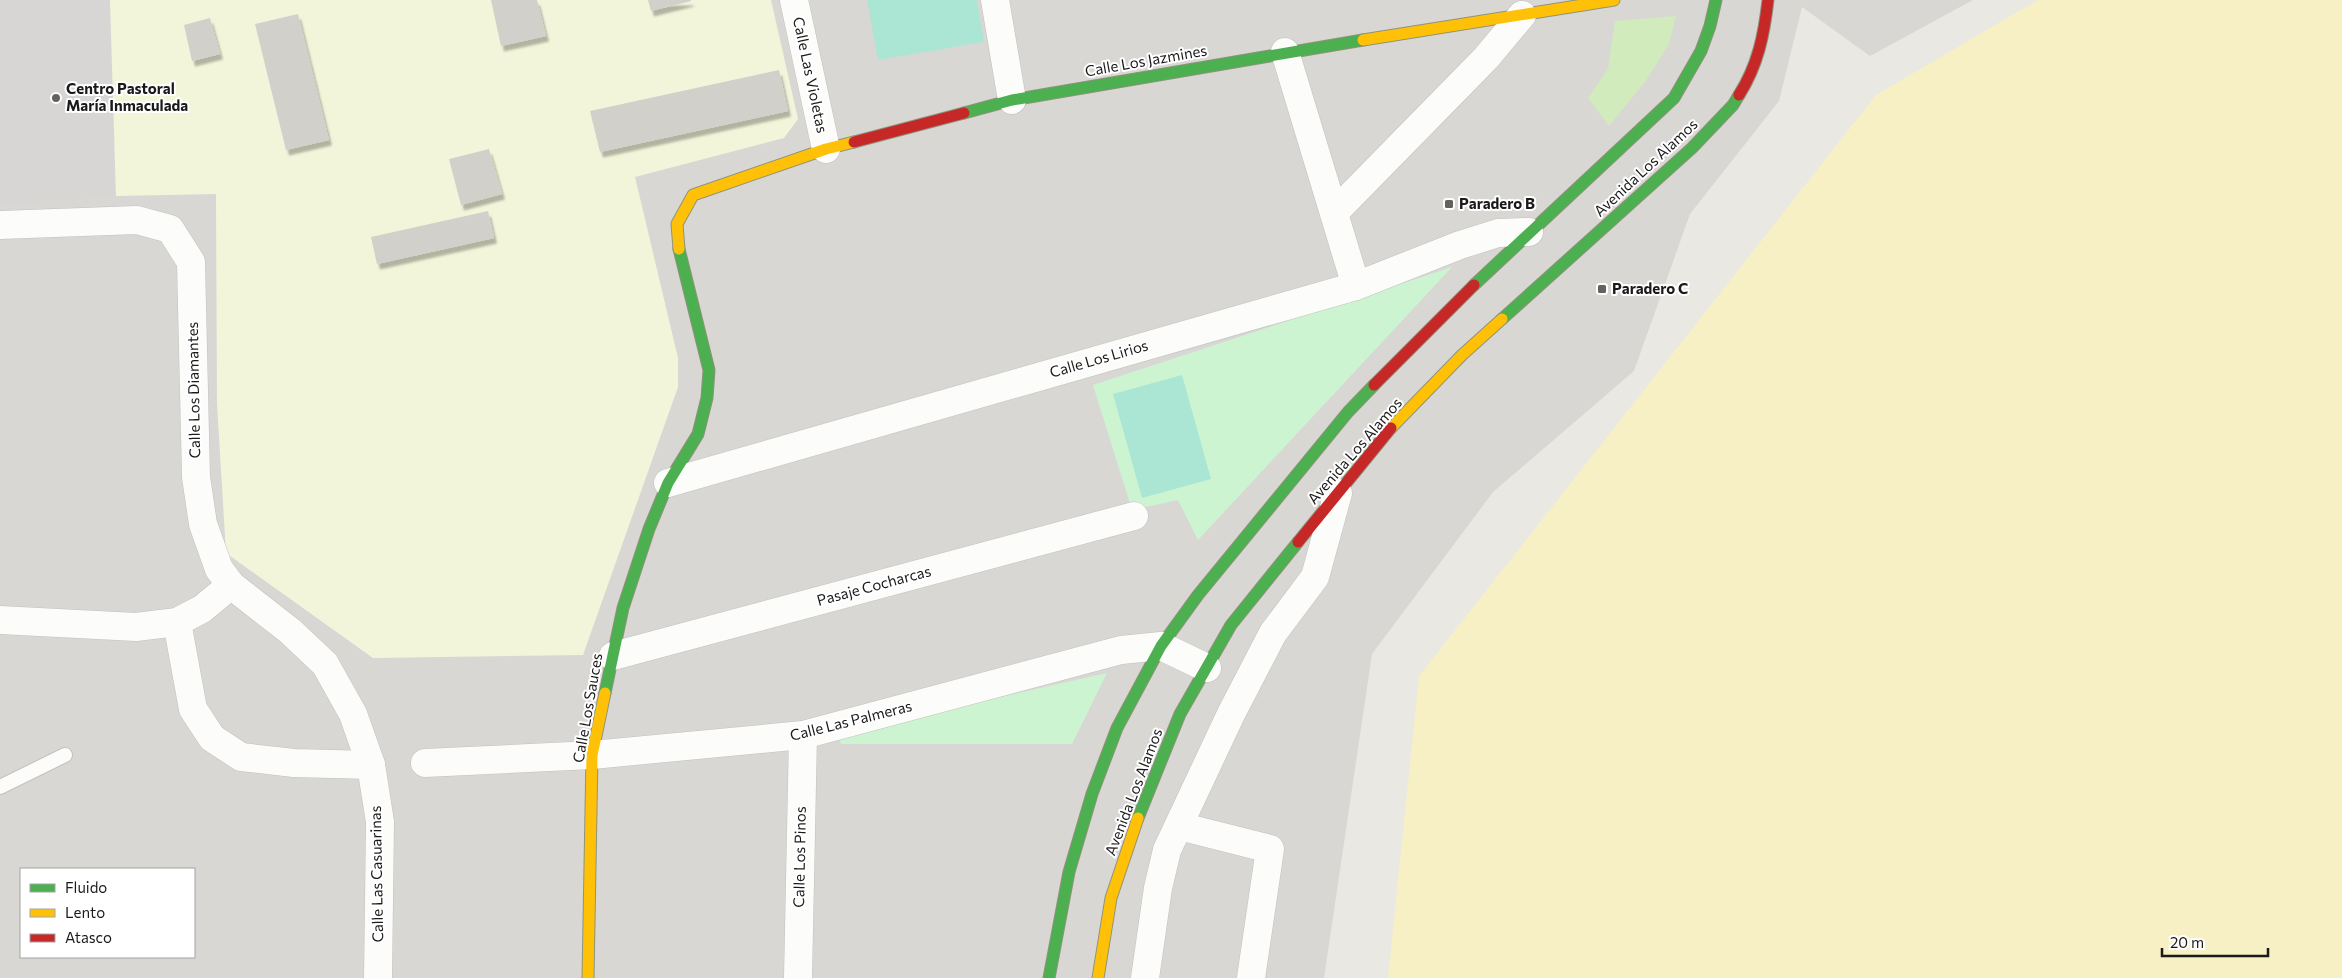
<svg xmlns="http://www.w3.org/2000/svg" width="2342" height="978" font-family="Commissioner,sans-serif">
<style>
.residential{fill:#d9d7d4;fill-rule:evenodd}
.education{fill:#f3f5db}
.religious{fill:#d7d6d4}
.grass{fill:#d1ebbd}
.sand{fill:#f6f0c4}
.park{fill:#cdf4d1}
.pitch{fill:#aae6d3}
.building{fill:#d2d0cb;filter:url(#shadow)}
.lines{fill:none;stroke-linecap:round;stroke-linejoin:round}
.lane-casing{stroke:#c2c1be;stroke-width:16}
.street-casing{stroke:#c2c1be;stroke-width:29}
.fast-casing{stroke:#8f937a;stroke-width:13}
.slow-casing{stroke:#8f937a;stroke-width:13}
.jam-casing{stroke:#8f937a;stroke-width:13}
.lane{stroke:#fcfcfb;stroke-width:14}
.street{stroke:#fcfcfb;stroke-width:28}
.fast{stroke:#4caf50;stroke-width:11}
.slow{stroke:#ffc107;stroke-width:11}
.jam{stroke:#c62828;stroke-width:11}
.poi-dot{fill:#636260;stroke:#fff;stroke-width:2}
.labels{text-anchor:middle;stroke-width:4;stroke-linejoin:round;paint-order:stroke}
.street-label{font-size:15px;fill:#1a1a1a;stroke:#fff}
.poi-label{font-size:15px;font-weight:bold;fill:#1a1a1a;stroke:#fff;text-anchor:start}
</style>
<defs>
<filter id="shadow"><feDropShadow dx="3" dy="5.5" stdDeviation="1" flood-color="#0004"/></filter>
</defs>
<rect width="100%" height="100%" fill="#eae8e2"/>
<path class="residential" d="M0 0H1973L1870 56 1802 7 1779 101 1690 214 1634 371 1493 492 1372 654 1324 978H0ZM21 869H194V957H21Z"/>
<polygon class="education" points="110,0 771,0 798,119 784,138 635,177 678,358 678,387 583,655 373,658 226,553 217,403 216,194 116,196"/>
<polygon class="religious" points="0,0 109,0 115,196 0,205"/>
<polygon class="grass" points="1676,16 1669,44 1645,82 1609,126 1588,98 1608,69 1615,21"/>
<polygon class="sand" points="2038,0 2342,0 2342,978 1388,978 1419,676 1876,95"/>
<g class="park">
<polygon points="1452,267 1198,540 1178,500 1132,510 1093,385"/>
<polygon points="1107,673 1072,744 841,744 839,736 848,731"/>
</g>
<g class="pitch">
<polygon points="867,0 977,0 984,42 878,60"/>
<polygon points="1182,375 1211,479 1142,498 1113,394"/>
</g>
<g class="building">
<polygon points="491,0 537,0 546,36 501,46"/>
<polygon points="648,0 691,0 691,1 651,11"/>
<polygon points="298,14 329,140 286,150 255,24"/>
<polygon points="210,18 220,54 192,61 184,25"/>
<polygon points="779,70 788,111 600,152 590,111"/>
<polygon points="489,149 502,194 461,205 449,159"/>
<polygon points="488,211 494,238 377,264 371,237"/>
</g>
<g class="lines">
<g class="lane-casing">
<polyline id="lane" points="0,787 65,755"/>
</g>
<g class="street-casing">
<g id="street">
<polyline points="794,0 826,149"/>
<polyline points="995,0 1012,100"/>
<polyline points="1285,52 1356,286"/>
<polyline points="1334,213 1486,58 1522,15"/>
<polyline points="0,225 137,220 170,229 191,262 196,477 203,524 219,569 231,585 290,631 325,664 353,714 371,765 380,822 378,978"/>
<polyline points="668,483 1356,286 1460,245 1498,233 1529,232"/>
<polyline points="0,620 136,627 177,622 202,609 231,585"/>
<polyline points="177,622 193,709 212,738 241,757 294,763 371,765"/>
<polyline points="613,656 1134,516"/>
<polyline points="425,763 592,755 803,735 1121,650 1161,646 1207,668"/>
<polyline points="1179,826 1270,849 1251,978"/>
<polyline points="798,978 803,735"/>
<polyline points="1145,978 1158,888 1167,850 1231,714 1273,633 1315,577 1338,493"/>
</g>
</g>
<g class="fast-casing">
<g id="fast">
<polyline points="964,113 1012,100 1363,40"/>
<polyline points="1474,285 1674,98 1701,51 1710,26 1716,0"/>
<polyline points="1502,319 1692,148 1733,105 1739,95"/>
<polyline points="605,693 623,608 649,529 668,483 698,434 707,398 709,370 679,249"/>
<polyline points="1138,818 1180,714 1231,625 1298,542"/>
<polyline points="1049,978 1069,872 1092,794 1117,728 1161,646 1198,595 1348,412 1374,385"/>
</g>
</g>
<g class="slow-casing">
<g id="slow">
<polyline points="1363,40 1614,0"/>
<polyline points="679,249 677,224 693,195 826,149 854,142"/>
<polyline points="1391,428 1462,355 1502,319"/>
<polyline points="588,978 592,755 605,693"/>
<polyline points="1098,978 1111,898 1138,818"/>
</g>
</g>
<g class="jam-casing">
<g id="jam">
<path d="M1739 95C1758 65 1764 35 1768 0"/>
<polyline points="854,142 964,113"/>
<polyline points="1374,385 1474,285"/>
<polyline points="1298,542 1391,428"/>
</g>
</g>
<use href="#lane" class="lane"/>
<use href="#street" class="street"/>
<use href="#fast" class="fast"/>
<use href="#slow" class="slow"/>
<use href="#jam" class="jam"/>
</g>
<g class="poi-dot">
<circle cx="56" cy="98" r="5"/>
<rect x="1444" y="199" width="10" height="10" rx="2.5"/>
<rect x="1597" y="284" width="10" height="10" rx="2.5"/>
</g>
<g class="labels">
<g class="street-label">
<text transform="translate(1146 61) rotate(-10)" y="5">Calle Los Jazmines</text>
<text transform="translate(810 75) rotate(78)" y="5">Calle Las Violetas</text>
<text transform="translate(1646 168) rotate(-43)" y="5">Avenida Los Alamos</text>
<text transform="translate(1099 359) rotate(-16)" y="5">Calle Los Lirios</text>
<text transform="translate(194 390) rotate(-91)" y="5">Calle Los Diamantes</text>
<text transform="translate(1355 451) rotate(-49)" y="5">Avenida Los Alamos</text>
<text transform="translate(874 586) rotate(-15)" y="5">Pasaje Cocharcas</text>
<text transform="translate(588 708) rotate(-80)" y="5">Calle Los Sauces</text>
<text transform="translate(851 721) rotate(-14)" y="5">Calle Las Palmeras</text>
<text transform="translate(1134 792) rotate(-69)" y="5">Avenida Los Alamos</text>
<text transform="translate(800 857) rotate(-89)" y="5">Calle Los Pinos</text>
<text transform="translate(377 874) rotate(-91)" y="5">Calle Las Casuarinas</text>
</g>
<g class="poi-label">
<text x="66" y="94">Centro Pastoral<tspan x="66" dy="17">María Inmaculada</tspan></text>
<text x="1459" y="209">Paradero B</text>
<text x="1612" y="294">Paradero C</text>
</g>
</g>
<rect x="20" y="868" width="175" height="90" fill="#ffffff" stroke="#a3a3a3"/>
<rect x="30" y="884" width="25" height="8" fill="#4caf50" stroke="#a3a3a3"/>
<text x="65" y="893" font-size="15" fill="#1a1a1a">Fluido</text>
<rect x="30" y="909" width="25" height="8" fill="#ffc107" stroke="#a3a3a3"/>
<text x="65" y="918" font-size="15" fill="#1a1a1a">Lento</text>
<rect x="30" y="934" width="25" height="8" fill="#c62828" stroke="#a3a3a3"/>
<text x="65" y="943" font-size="15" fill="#1a1a1a">Atasco</text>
<path d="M2162 948v8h106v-8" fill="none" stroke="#1a1a1a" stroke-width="2.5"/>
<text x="2170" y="948" font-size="15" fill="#1a1a1a" stroke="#ffffff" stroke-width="4" paint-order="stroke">20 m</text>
</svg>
